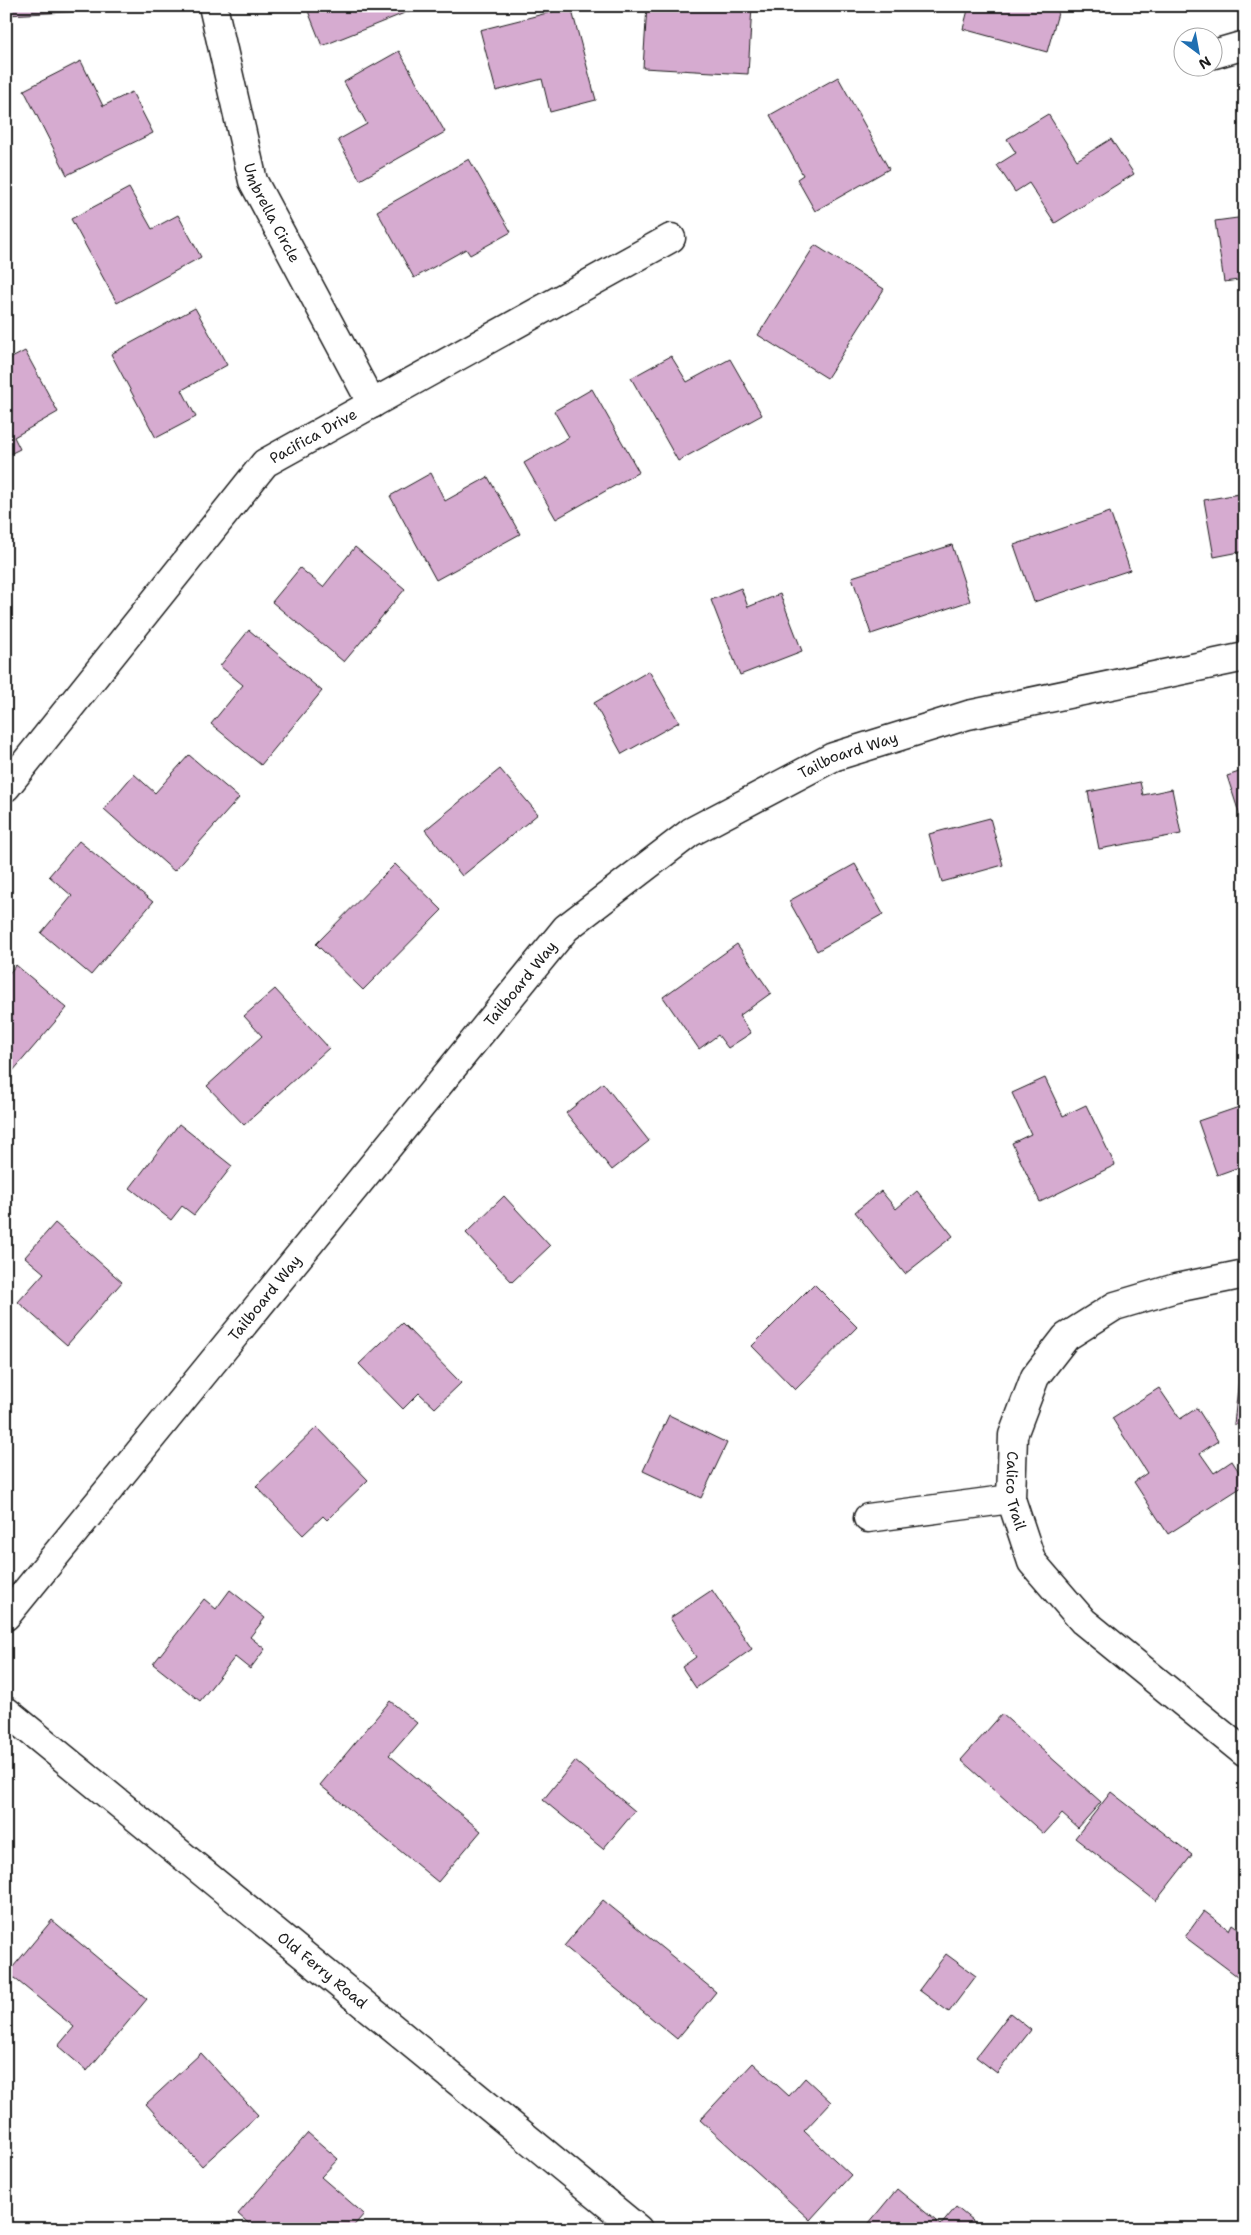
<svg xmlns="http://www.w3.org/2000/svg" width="1251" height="2235" font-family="'Shantell Sans',sans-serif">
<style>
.building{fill:#d6abd0;stroke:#1c1c1c}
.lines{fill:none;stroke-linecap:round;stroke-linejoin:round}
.street-casing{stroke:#1c1c1c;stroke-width:31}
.secondary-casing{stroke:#1c1c1c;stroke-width:31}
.street{stroke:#fff;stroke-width:28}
.secondary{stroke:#fff;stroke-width:28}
.labels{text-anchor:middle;stroke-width:4.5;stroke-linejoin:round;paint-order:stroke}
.street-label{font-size:15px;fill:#1c1c1c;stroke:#fff}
</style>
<rect width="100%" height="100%" fill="#fff"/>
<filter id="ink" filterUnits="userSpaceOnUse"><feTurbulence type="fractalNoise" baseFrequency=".02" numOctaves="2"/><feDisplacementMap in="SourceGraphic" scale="10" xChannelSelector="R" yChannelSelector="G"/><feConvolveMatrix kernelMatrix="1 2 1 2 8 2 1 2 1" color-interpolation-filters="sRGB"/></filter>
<g filter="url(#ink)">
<g class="building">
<polygon points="6,6 88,6 88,11 6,15"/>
<polygon points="306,6 410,6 412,10 322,46"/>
<polygon points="647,6 752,6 748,74 643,68"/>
<polygon points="969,6 1060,6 1047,52 963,29"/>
<polygon points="571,7 596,100 550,112 542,79 496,91 480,30"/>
<polygon points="399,51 445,132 360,180 338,140 367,124 344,82"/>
<polygon points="81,61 103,106 132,92 153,133 67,175 24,90"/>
<polygon points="838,77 889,169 815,211 797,179 803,175 770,115"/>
<polygon points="1048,114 1077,160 1111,139 1134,174 1055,223 1029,183 1015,192 997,165 1016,153 1007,139"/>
<polygon points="469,159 511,232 470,255 466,249 414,278 377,211"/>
<polygon points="129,188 152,229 178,215 201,257 117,303 71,219"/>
<polygon points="1245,217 1245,279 1224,282 1215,221"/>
<polygon points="815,245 884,289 827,378 758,335"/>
<polygon points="195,308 227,365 182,390 196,417 156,438 111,354"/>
<polygon points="25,351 58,412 14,437 20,449 6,456 6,361"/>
<polygon points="671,356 687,382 730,359 762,415 678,461 631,378"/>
<polygon points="592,389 639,472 556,519 524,463 569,437 554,411"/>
<polygon points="431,473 445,501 488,477 520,534 436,580 390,496"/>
<polygon points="1245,493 1245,551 1214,557 1204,500"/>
<polygon points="1110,512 1130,570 1034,602 1014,545"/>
<polygon points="952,545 970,601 871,634 852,577"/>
<polygon points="355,547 405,589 344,662 272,602 300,568 323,587"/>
<polygon points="741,588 748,607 780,594 802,651 740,675 711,600"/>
<polygon points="249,630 322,691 261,765 211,724 243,685 220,666"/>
<polygon points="649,671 679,722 622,754 594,703"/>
<polygon points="189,755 239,798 174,871 104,809 134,774 155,793"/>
<polygon points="500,769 538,814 462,876 425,830"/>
<polygon points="1245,770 1245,824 1243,825 1227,776"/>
<polygon points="1140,782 1143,795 1172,789 1181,834 1099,849 1088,792"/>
<polygon points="990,818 1003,865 942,882 929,834"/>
<polygon points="79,841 153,902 91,975 41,933 72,896 49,876"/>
<polygon points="395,864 442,910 363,990 316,944"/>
<polygon points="855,864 883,914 817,951 789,901"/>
<polygon points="737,944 771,993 739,1016 751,1033 728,1048 718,1035 699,1049 663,997"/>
<polygon points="16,965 67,1008 6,1079 6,977"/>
<polygon points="275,989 329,1048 244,1125 207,1086 262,1036 244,1016"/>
<polygon points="1045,1078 1063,1116 1086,1105 1115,1165 1040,1202 1012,1143 1031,1134 1012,1093"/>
<polygon points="603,1083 649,1141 612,1170 566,1113"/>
<polygon points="1245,1105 1245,1165 1217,1175 1198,1121"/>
<polygon points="179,1124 232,1166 194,1215 182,1206 171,1220 130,1188"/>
<polygon points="881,1191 896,1209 917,1191 953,1236 905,1274 855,1212"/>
<polygon points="504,1196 550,1246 512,1282 466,1233"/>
<polygon points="55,1223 122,1282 67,1345 18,1302 44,1273 25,1257"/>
<polygon points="814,1284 857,1327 795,1390 752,1346"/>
<polygon points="402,1323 461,1383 435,1408 419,1393 403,1409 359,1364"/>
<polygon points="1242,1351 1245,1352 1245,1425 1234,1424"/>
<polygon points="1159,1388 1180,1419 1197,1408 1218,1441 1200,1453 1214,1473 1232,1461 1245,1481 1245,1485 1168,1534 1134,1482 1147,1473 1112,1418"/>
<polygon points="669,1415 727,1443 701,1498 643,1471"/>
<polygon points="317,1427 368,1480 327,1520 323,1516 303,1535 256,1486"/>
<polygon points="230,1590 265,1618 250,1637 265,1649 250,1669 235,1657 200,1701 153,1664 204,1599 216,1609"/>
<polygon points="712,1590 752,1649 696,1688 682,1667 696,1657 670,1618"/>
<polygon points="390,1701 417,1723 389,1755 481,1831 438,1882 320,1785"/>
<polygon points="1002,1714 1101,1802 1078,1828 1062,1814 1044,1834 961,1760"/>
<polygon points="575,1761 635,1811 603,1849 543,1800"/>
<polygon points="1111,1792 1192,1855 1156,1901 1075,1838"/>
<polygon points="603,1900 716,1992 677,2039 564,1946"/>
<polygon points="1204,1911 1229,1930 1232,1924 1245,1933 1245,1982 1185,1937"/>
<polygon points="52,1920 147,1999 87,2071 58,2046 74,2027 8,1973"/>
<polygon points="946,1954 976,1976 949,2012 919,1990"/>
<polygon points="1010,2013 1031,2030 997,2073 976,2057"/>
<polygon points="201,2053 258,2115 202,2166 146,2104"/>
<polygon points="753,2063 789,2096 805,2078 831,2102 804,2131 851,2175 810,2220 700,2120"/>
<polygon points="308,2133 338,2159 321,2177 364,2214 351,2229 255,2229 238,2214"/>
<polygon points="897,2189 941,2225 956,2207 983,2229 864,2229"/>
</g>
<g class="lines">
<g class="street-casing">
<g id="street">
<path id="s1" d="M213 6 253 181 372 404"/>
<polyline points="1214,54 1245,45"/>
<path id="s2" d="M6 787 265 463 671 238"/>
<path id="s3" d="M1245 1274 1176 1288 1115 1306 1066 1337 1035 1377 1013 1435 1011 1499 1032 1562 1083 1621 1245 1753"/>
<polyline points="868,1518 1011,1499"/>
<path id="s4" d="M6 1616 566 928 691 832 833 757 968 715 1245 657"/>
</g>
</g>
<g class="secondary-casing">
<g id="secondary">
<path id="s5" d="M6 1711 638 2229"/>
</g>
</g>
<use href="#street" class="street"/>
<use href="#secondary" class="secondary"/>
</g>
</g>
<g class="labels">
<g class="street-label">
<text dy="5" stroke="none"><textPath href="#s1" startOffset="216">Umbrella Circle</textPath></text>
<text dy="5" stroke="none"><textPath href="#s2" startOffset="470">Pacifica Drive</textPath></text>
<text dy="5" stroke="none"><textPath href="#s4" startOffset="1220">Tailboard Way</textPath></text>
<text dy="5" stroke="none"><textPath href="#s4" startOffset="815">Tailboard Way</textPath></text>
<text dy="5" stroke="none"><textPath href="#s4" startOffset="410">Tailboard Way</textPath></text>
<text dy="5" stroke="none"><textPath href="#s3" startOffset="361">Calico Trail</textPath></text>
<text dy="5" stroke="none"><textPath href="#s5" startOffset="409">Old Ferry Road</textPath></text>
</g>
</g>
<rect width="1251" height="2235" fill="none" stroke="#fff" stroke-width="25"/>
<rect x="12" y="12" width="1226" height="2210" fill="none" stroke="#1c1c1c" stroke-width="2" filter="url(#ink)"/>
<g transform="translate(1198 52) rotate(148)"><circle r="24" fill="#ffffff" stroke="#a4a4a4"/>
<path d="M0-4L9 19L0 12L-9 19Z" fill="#1f6fb2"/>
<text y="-8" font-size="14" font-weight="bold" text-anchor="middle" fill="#1c1c1c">N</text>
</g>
</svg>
